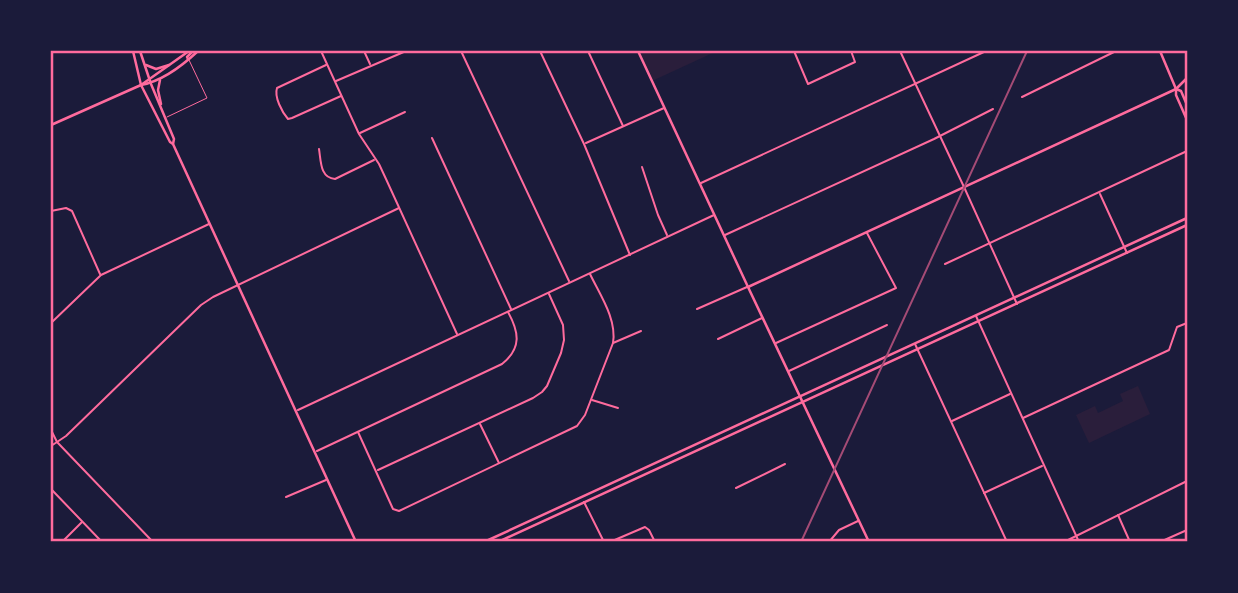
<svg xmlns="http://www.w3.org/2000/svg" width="1238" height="593" font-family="'Open Sans',sans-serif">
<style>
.green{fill:#2a1e3b}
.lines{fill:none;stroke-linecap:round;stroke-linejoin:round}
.service{stroke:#ff6b9d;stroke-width:1}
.minor{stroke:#ff6b9d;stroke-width:2}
.tertiary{stroke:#ff6b9d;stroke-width:2.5}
.secondary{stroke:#ff6b9d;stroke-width:2.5}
.rail{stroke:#a44b75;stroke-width:2}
.neatline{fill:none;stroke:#ff6b9d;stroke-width:2.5}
</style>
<rect width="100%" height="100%" fill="#1b1b3a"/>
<g class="green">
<polygon points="638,51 717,51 652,81"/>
<polygon points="1138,386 1150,414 1089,443 1076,415 1095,406 1098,413 1123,401 1120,394"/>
</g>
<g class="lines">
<polyline class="service" points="167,117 207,98 189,60"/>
<g class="minor">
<polyline points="321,51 359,134 379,164 386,179 457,334"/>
<polyline points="364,51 370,64"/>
<polyline points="461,51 569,281"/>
<polyline points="540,51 584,144 630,255"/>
<polyline points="588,51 623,126"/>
<polyline points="794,51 808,84 855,62 851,51"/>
<polyline points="900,51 964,187 1017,304"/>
<path d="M326 65 277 88C274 97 282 112 288 119L292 118 341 96"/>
<polyline points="336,81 406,51"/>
<polyline points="1022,97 1116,51"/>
<polyline points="360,133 405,112"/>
<polyline points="432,138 511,309"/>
<polyline points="586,143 664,108"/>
<path d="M319 149C321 161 320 178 335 179L374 160"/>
<polyline points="642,167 658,215 667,235"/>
<polyline points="701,183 986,51"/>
<polyline points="1100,194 1127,253"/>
<polyline points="51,211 66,208 72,211 100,274"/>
<polyline points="725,235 934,139 993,109"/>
<polyline points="945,264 1187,151"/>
<path d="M590 274C600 295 617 319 613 343"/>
<polyline points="697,309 747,287"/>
<polyline points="976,316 1079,542"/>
<polyline points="51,323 101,275 209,224"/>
<polyline points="718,339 762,318"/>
<polyline points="776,343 896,288 867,233"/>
<polyline points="915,344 1007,542"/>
<polyline points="789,371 887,325"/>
<polyline points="592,400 618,408"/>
<polyline points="298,410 714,215"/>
<polyline points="1023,418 1169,350 1177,327 1187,323"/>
<polyline points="952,421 1010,394"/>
<polyline points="480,424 499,463"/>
<polyline points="51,430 57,442 153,542"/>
<polyline points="358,432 393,509 399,511 577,426 585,415 613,343 641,331"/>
<polyline points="51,446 66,436 201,305 213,297 399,208"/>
<path d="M317 451 502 364C522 348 519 332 508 312"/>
<polyline points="378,470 533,398 542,392 547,386 561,353 564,340 563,325 549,294"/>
<polyline points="736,488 785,464"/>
<polyline points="51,489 102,542"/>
<polyline points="984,493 1042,466"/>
<polyline points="286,497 326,480"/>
<polyline points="584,502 604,542"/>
<polyline points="1118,515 1130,542"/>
<polyline points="62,542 82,522"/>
<polyline points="610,542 645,527 649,530 655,542"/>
<polyline points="829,542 839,530 858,521"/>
<polyline points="1064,542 1187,481"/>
<polyline points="1160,542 1187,530"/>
</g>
<g class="tertiary">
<polyline points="638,51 748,287 869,542"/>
<polyline points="51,125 141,85"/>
<polyline points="748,287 1176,89 1187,78"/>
</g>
<g class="secondary">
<polyline points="133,51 141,85 170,142 173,144 356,542"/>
<polyline points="140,51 151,84 174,139 173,144"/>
<polyline points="1160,51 1176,89 1176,95 1187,120"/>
<polyline points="188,59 187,57 193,51"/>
<polyline points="146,65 156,69 169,65"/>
<polyline points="160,80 158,90 161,104"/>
<path d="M141 85C163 81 182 66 198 51"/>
<polyline points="141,85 189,51"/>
<polyline points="1176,89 1181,91 1187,105"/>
<polyline points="484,542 1187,218"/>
<polyline points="498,542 1187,225"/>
</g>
<polyline class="rail" points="801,542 1027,51"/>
</g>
<rect width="1238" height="593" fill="none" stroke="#1b1b3a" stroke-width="105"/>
<rect x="52" y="52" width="1134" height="488" class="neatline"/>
</svg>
